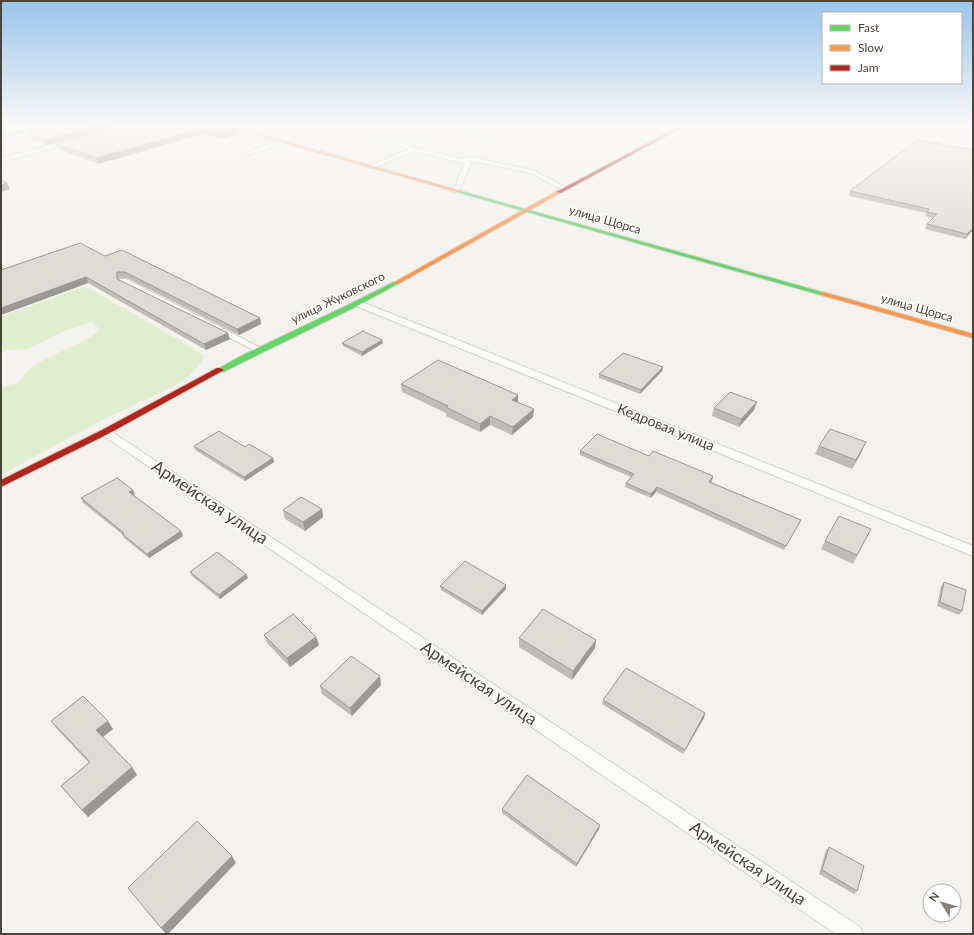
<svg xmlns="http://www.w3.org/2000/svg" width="974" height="935" font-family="Lato,sans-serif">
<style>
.green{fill:#e1eecf}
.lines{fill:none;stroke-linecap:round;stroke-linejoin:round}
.lane-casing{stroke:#d2d0cb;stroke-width:2}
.fast-casing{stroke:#d3cfc5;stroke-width:2}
.slow-casing{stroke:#d3cfc5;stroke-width:2}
.jam-casing{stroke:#d3cfc5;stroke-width:2}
.lane{fill:#fdfdfc;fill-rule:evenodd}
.fast{fill:#63d668;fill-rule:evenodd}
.slow{fill:#ff974d;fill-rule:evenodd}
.jam{fill:#b3261e;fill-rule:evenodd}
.wall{fill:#bfbcb8}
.shaded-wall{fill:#9b9996}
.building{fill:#dedbd6;stroke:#9b9996}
.labels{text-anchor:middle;stroke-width:3;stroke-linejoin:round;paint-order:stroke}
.far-street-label{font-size:12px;fill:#4b4439;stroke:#fff}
.street-label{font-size:14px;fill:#4b4439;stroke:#fff}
.near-street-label{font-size:17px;fill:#4b4439;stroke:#fff}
</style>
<rect width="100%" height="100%" fill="#f4f2ee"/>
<path class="green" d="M87 287 203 354 204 358 200 364 188 377 169 389 104 419 1 475V387L18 383C32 359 63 353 85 340 91 338 95 333 100 329L92 322 64 331 28 349 8 350 1 354V317L76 289Z"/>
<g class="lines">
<g class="lane-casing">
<g id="lane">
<polygon points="340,127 347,127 366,135 402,144 450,127 491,134 508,127 514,127 492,138 452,130 408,146 461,159 472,157 535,171 568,189 563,190 531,173 472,161 468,161 471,163 459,191 454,192 453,191 465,164 415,151 373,168 369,168 369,166 409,149 362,137"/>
<polygon points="645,127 655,127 675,132 672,134"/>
<polygon points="70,140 73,142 72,143 1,162 1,158"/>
<polygon points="282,140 284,141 284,143 248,155 243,154"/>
<polygon points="120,279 126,279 263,349 262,351 256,351 120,283"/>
<polygon points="356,302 362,302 973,546 973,556 356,306"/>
<polygon points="105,429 109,430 860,927 863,934 836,934 101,434 100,432 101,430"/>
</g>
</g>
<g class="fast-casing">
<g id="fast">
<polygon points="35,127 42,127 1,138 1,136"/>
<polygon points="457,190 825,293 826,294 821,295 457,192"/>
<polygon points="394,282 399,283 355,307 223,372 220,372 216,370 239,357 350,304"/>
</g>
</g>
<g class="slow-casing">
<g id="slow">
<polygon points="228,127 235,127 461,191 457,192"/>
<polygon points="557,191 562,192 398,284 393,283"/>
<polygon points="823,292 973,334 973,338 821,295 820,294"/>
</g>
</g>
<g class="jam-casing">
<g id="jam">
<polygon points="678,127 683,127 561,193 556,192"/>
<polygon points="217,368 220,368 224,370 108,434 1,487 1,480 102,430"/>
</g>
</g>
<use href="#lane" class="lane"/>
<use href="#fast" class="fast"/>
<use href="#slow" class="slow"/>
<use href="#jam" class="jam"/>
</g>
<g class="wall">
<polygon points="114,127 47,145 31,139 29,134 30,134 29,129"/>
<polygon points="248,127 260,127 255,129"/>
<polygon points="118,128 237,129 238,134 220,139 202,134 98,164 58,149 56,144"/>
<polygon points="973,150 973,230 965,239 925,229 927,224 933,218 925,216 926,213 849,196 850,191"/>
<polygon points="105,256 260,318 261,324 239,335 127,278 119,278 119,280 230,339 206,350 88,283 1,315 1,270"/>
<polygon points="342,343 383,343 362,356 343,346"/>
<polygon points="663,367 662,371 640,394 599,378 599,374"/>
<polygon points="401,384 518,402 534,409 533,417 512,435 490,425 480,432 446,416 446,413 402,392"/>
<polygon points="714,408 754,410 739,427 712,416"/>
<polygon points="194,446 245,447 273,458 274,462 245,481 195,450"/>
<polygon points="819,446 862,451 852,469 815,454"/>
<polygon points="580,451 649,456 713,476 712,480 711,482 801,520 799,524 784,550 656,492 651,498 625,487 626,483 631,477 580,455"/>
<polygon points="135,494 133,495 181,531 183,536 149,558 124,538 122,534 83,503 81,498"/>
<polygon points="322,509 323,517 305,531 285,519 283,510"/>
<polygon points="871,529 853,564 821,549 825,541"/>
<polygon points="190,572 246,574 248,578 220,599 192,576"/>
<polygon points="944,582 962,611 959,615 937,606 941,586"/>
<polygon points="506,585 506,589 482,615 441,590 440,586"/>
<polygon points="264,635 316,637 319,645 290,667 267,643"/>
<polygon points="519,638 596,640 595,648 572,680 519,647"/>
<polygon points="381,685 352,716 322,694 320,686"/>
<polygon points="603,700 705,713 704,718 683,754 602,704"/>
<polygon points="51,721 113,729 103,737 132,767 137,775 88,817 61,786 89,763 57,729"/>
<polygon points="502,809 599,829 576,867 502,813"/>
<polygon points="829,847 857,891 854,894 819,874 826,850"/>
</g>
<g class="shaded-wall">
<polygon points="15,127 22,127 15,129"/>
<polygon points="94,127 114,127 47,145 45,140"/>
<polygon points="254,127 260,127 255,129"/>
<polygon points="200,129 202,134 98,164 96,158"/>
<polygon points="237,129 238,134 220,139 219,134"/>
<polygon points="7,183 10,189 1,192 1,185"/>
<polygon points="973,228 973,230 965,239 967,234"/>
<polygon points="86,277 88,283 1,315 1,308"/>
<polygon points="260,318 261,324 239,335 237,329"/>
<polygon points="228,333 230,339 206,350 204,344"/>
<polygon points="382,340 383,343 362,356 362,352"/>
<polygon points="663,367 662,371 640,394 641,390"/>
<polygon points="518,395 518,403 512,400"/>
<polygon points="757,402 754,410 739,427 741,419"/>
<polygon points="534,409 533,417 512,435 513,427"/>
<polygon points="490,416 490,425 480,432 480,424"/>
<polygon points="866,442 862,451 852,469 856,460"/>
<polygon points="273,458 274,462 245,481 244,477"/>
<polygon points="713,476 712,480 708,486 709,482"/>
<polygon points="657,487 656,492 651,498 651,494"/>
<polygon points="133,490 135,494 131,497 129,492"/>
<polygon points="322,509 323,517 305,531 303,522"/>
<polygon points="181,531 183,536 149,558 147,554"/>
<polygon points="246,574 248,578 220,599 219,595"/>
<polygon points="506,585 506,589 482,615 482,611"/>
<polygon points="316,637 319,645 290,667 287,658"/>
<polygon points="596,640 595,648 572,680 573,671"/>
<polygon points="380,676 381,685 352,716 350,708"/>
<polygon points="705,713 704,718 683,754 685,750"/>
<polygon points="108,721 113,729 101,738 96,730"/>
<polygon points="132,767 137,775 88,817 82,810"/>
<polygon points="600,825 599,829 576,867 577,864"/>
<polygon points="232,856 236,863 168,934 166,934 161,928"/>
</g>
<g class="building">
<polygon points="36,127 94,127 45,140 29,134 37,132 29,129"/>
<polygon points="118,127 230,127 237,129 219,134 200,129 96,158 56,144"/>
<polygon points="917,140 973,150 973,228 967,234 927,224 937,214 927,212 929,209 850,191"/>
<polygon points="1,180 7,183 1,185"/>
<polygon points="80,243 105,256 122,250 260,318 237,329 125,272 117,272 117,279 228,333 204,344 86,277 1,308 1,270"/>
<polygon points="363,331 382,340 362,352 342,343"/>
<polygon points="623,353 663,367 641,390 599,374"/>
<polygon points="438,360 518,395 512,400 534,409 513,427 490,416 480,424 446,407 448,406 401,384"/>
<polygon points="730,392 757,402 741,419 714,408"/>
<polygon points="830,429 866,442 856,460 819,446"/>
<polygon points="219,431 245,447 249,444 273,458 244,477 194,446"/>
<polygon points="597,434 649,456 653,451 713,476 709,482 801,520 786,546 657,487 651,494 626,483 634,474 580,451"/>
<polygon points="117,478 133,490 129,492 181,531 147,554 122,534 124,533 81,498"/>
<polygon points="301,497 322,509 303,522 283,510"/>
<polygon points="839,516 871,529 857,555 825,541"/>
<polygon points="217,552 246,574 219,595 190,572"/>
<polygon points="465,561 506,585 482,611 440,586"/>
<polygon points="944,582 966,590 962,611 940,602"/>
<polygon points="543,609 596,640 573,671 519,638"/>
<polygon points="293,614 316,637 287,658 264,635"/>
<polygon points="351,656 380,676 350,708 320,686"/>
<polygon points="626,668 705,713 685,750 603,700"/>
<polygon points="83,696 108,721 96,730 132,767 82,810 61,786 90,762 51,721"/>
<polygon points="527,775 600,825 577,864 502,809"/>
<polygon points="197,821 232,856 161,928 128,888"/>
<polygon points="829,847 864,866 857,891 822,870"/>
</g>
<linearGradient id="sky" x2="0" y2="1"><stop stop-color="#98c4ec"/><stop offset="0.49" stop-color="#faf9f7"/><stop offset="1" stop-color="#faf9f7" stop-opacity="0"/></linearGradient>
<rect width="974" height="258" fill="url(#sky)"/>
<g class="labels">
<g class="far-street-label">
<text transform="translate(605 220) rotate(16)" y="4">улица Щорса</text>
<text transform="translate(338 298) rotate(-26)" y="4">улица Жуковского</text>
<text transform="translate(917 308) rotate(16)" y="4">улица Щорса</text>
</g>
<g class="street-label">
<text transform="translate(666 427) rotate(22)" y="5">Кедровая улица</text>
</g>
<g class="near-street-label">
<text transform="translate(210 502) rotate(34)" y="6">Армейская улица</text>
<text transform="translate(479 683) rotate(34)" y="6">Армейская улица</text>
<text transform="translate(748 863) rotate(34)" y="6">Армейская улица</text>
</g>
</g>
<rect width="974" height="935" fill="none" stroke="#4b4439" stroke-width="4"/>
<rect x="822" y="12" width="140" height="72" fill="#ffffff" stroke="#b7b4b0"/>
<rect x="830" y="25" width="20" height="6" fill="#63d668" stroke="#b7b4b0"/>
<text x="858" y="32" font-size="12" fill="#4b4439">Fast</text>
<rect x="830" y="45" width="20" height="6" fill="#ff974d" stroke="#b7b4b0"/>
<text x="858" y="52" font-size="12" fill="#4b4439">Slow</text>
<rect x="830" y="65" width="20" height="6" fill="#b3261e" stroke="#b7b4b0"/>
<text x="858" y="72" font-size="12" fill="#4b4439">Jam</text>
<g transform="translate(942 903) rotate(307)"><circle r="19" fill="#ffffff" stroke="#b7b4b0"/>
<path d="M0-3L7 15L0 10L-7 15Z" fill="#868178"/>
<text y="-6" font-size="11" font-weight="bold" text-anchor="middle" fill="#4b4439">N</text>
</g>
</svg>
